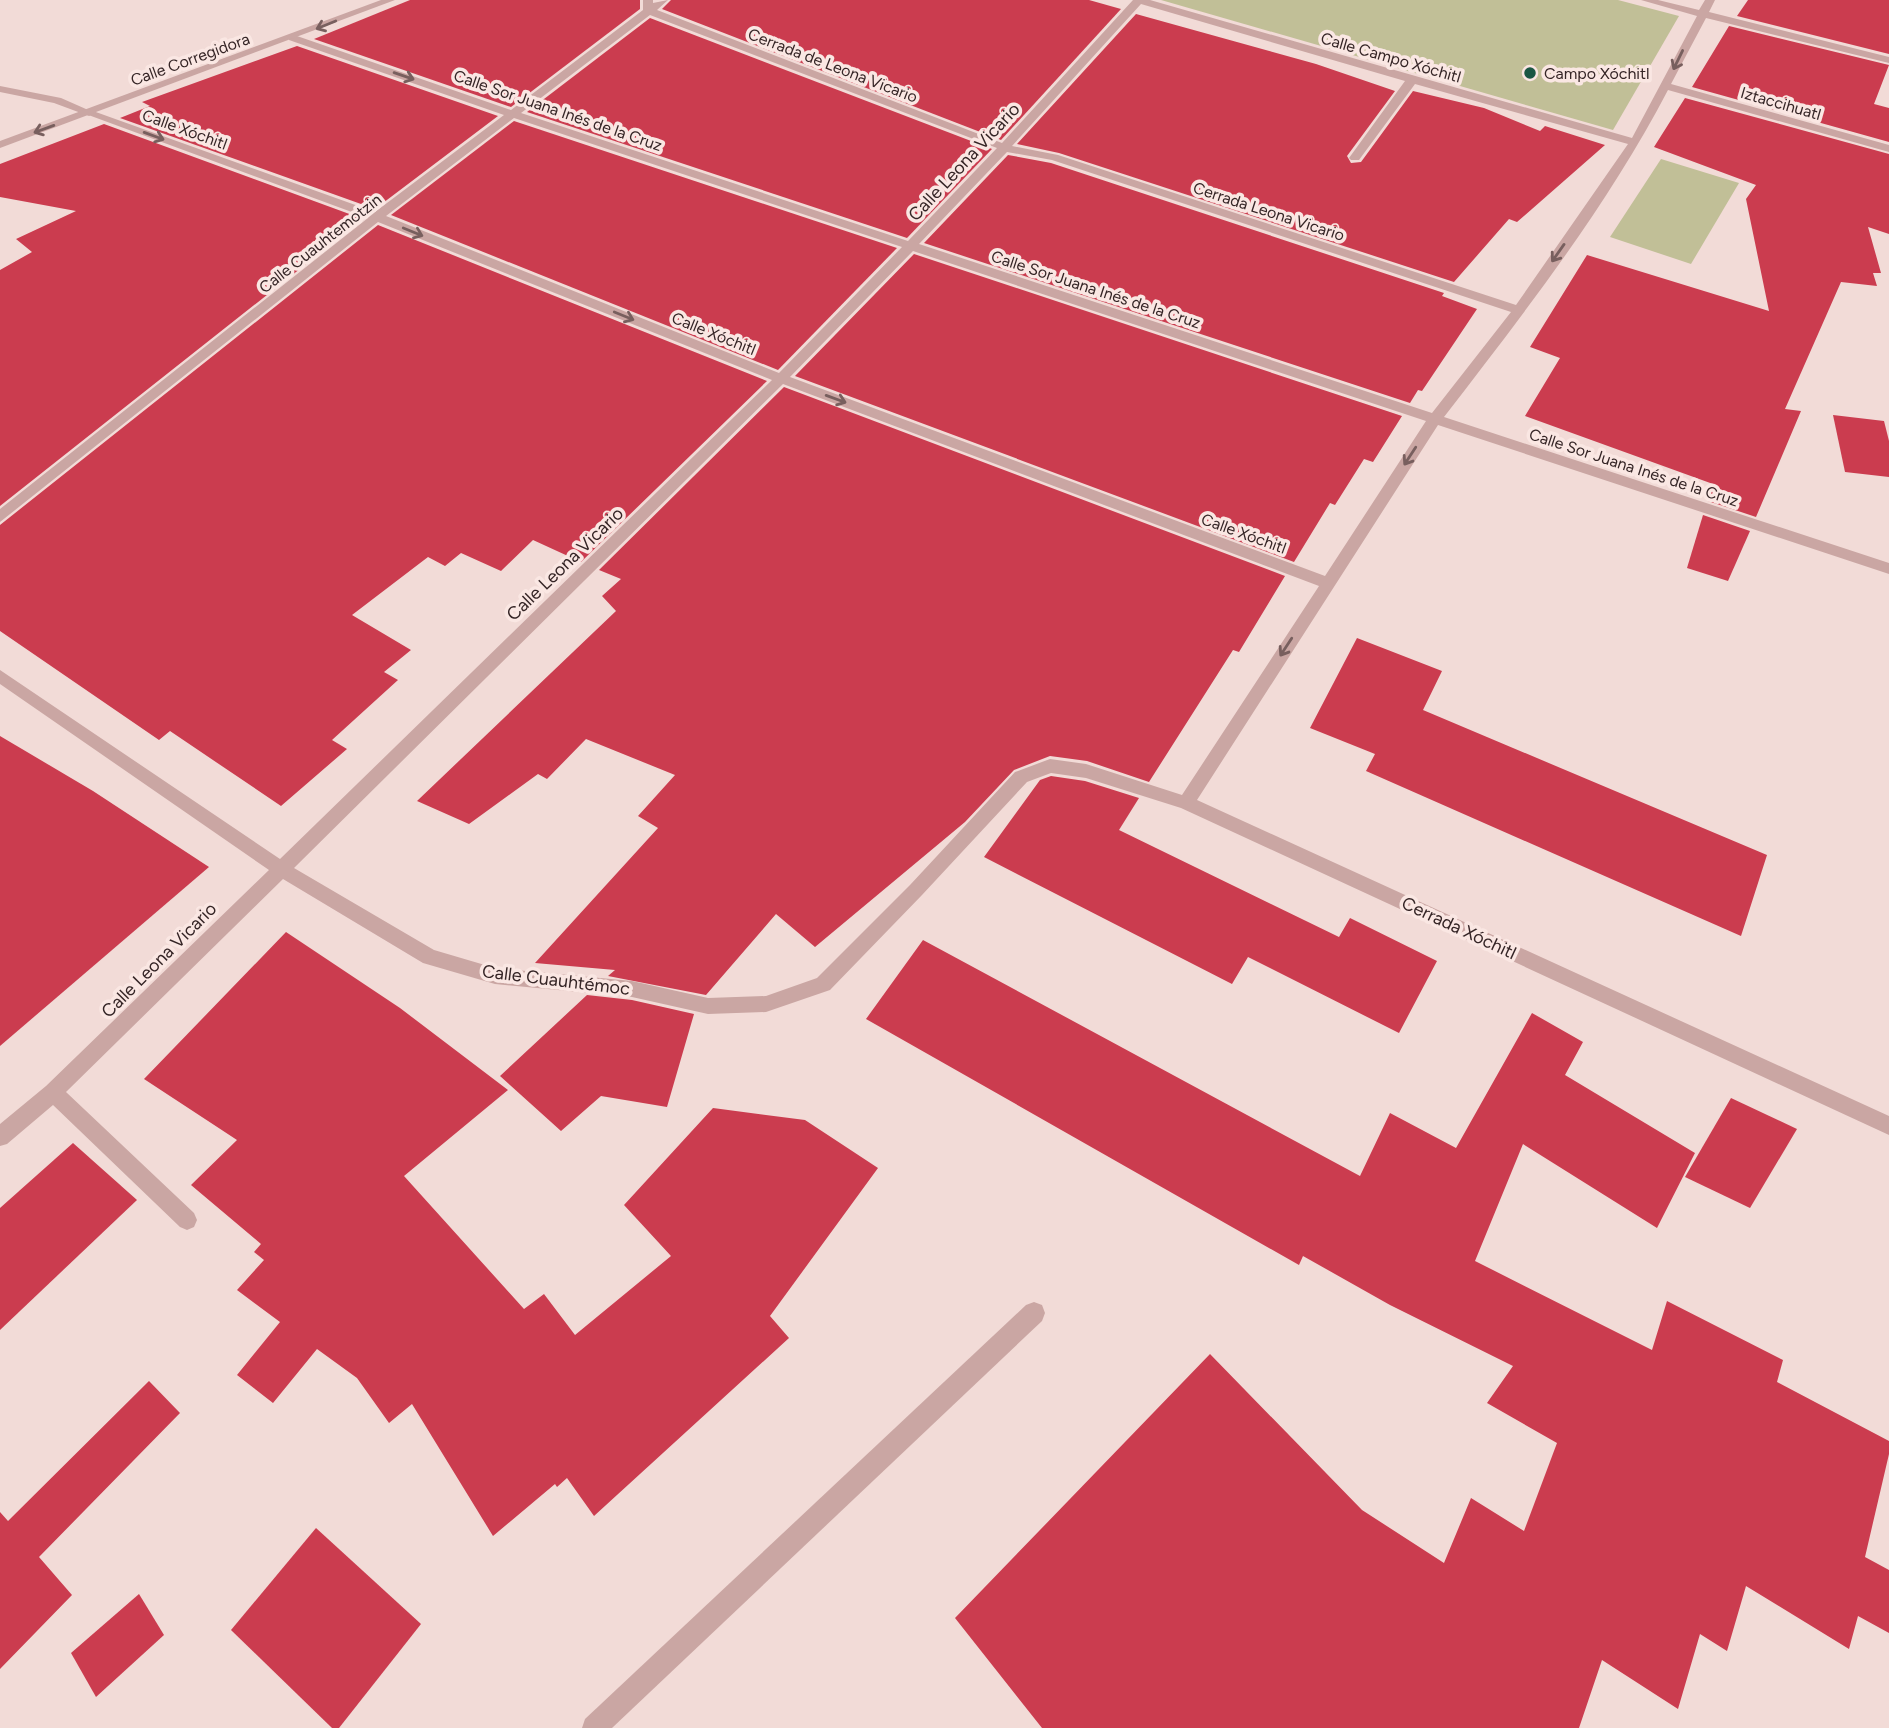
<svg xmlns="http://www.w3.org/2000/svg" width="1889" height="1728" font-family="Figtree,sans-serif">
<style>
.green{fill:#c1bf97}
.building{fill:#cb3c4f}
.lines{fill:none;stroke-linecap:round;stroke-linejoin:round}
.service{fill:#caa6a3;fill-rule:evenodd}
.minor{fill:#caa6a3;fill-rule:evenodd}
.tertiary{fill:#caa6a3;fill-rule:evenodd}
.oneway{stroke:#785f5e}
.poi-dot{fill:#1a5744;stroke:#fae7e3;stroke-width:2.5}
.labels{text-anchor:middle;stroke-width:7;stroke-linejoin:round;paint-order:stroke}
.far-street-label{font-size:16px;fill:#352526;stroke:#fae7e3}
.far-poi-label{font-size:16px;fill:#352526;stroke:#fae7e3;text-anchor:start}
.street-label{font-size:18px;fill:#352526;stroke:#fae7e3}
</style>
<rect width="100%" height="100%" fill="#f2dbd7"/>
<g class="green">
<polygon points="1161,0 1618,0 1679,16 1613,130"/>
<polygon points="1661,159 1739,183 1691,264 1610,237"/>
</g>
<g class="building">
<polygon points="410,0 640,0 640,9 511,107 314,39"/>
<polygon points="671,0 1089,0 1121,9 1001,140 662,9"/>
<polygon points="1748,0 1889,0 1889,54 1737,16"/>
<polygon points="1136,14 1316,64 1395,91 1347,156 1351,163 1361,162 1413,91 1484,108 1540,131 1545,126 1605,145 1517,222 1509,219 1454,282 1059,153 1017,144"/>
<polygon points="650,18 992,149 907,238 527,112"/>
<polygon points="1729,26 1889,65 1874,104 1889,108 1889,142 1692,87"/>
<polygon points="297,46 498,116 375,209 120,118 150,106 142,102"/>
<polygon points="1685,98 1889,154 1889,234 1868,227 1881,273 1873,273 1877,286 1841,282 1785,409 1801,411 1756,517 1708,501 1713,484 1525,416 1560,358 1530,347 1587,255 1769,311 1746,199 1756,185 1654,147"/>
<polygon points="514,121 897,248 778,370 391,215"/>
<polygon points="104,124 363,219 0,506 0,270 32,252 16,239 76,211 0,197 0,164"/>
<polygon points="1008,155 1051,163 1444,293 1442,296 1477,309 1422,391 1418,390 1410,403 924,243"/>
<polygon points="378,225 767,381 581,562 533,540 501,571 461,553 445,566 428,557 352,615 411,650 384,672 398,680 332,740 347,749 281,806 170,731 159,740 0,631 0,525"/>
<polygon points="914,254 1402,416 1373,462 1364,459 1335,505 1330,503 1294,562 795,376"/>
<polygon points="784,387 1285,576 1239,652 1233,650 1149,782 1087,761 1050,756 1014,770 965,822 815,947 776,914 706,995 608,976 615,970 535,963 658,828 638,816 675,775 586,739 547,779 538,774 469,824 417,801 616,611 602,596 621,579 599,570"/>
<polygon points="1833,415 1884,421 1889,441 1889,477 1845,472"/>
<polygon points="1703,515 1750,531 1728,581 1687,568"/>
<polygon points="1357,638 1442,671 1423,710 1767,855 1741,936 1366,771 1375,754 1310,728"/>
<polygon points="0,736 93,791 209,867 0,1046"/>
<polygon points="1051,776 1085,781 1139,798 1119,830 1339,937 1350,918 1437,961 1399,1033 1248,957 1232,984 984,857 1040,780"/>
<polygon points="286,932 400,1008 508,1090 404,1176 524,1309 544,1294 575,1335 671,1256 624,1205 713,1108 805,1120 878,1168 770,1316 789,1338 594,1516 567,1478 557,1487 555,1484 493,1536 412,1404 389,1423 357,1378 317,1349 273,1403 237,1375 280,1322 237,1290 264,1260 254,1252 261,1244 191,1185 237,1140 144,1079"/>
<polygon points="923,940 1360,1176 1390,1113 1456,1148 1532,1013 1583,1042 1565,1075 1695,1153 1657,1228 1523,1144 1475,1261 1652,1350 1667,1301 1783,1360 1777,1382 1889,1441 1889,1454 1865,1557 1889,1570 1889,1633 1858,1616 1849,1649 1746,1586 1727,1651 1700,1634 1678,1709 1602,1660 1579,1728 1042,1728 955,1618 1210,1354 1362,1510 1444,1563 1471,1498 1524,1531 1557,1443 1487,1403 1513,1366 1390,1305 1303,1256 1299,1265 866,1019"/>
<polygon points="587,995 632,1000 694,1014 667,1107 601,1096 561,1131 500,1076"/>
<polygon points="1731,1098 1797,1129 1750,1208 1685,1177"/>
<polygon points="73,1143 137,1200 0,1330 0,1208"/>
<polygon points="149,1381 180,1413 39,1557 72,1595 0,1669 0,1512 8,1521"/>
<polygon points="316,1528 421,1624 339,1728 332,1728 231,1630"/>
<polygon points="139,1594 164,1635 96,1697 71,1653"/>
</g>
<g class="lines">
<polygon class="service" points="0,86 61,98 95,113 89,116 54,103 0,92"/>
<g class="minor">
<path d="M643 0H653V3L668 0 657 10 1002 143 1133 0H1150L1632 138 1697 16 1641 0H1658L1699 10 1705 0H1715L1709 12 1889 57V63L1706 18 1671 84 1889 145V152L1668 90C1607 207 1524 313 1444 417L1889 563V574L1438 425 1197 800 1889 1116V1135L1181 808 1086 778 1051 773 1027 782 922 895 830 990 766 1012 708 1014 632 997 495 984 423 963 283 879 66 1092 194 1213 197 1220 194 1227 187 1230 180 1227 53 1105 7 1144 0 1146V1124L46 1086 269 870 0 684V670L280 859 772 380 378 222 0 522V509L368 218 83 113 93 111 375 212 504 115 289 40V36H297L511 110 643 10ZM1141 4 1405 81 1349 158 1351 160H1359L1415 84 1628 144 1516 305 1058 155 1012 146ZM650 15 997 148 908 241 521 113ZM514 118 902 247 779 373 386 216ZM1007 152 1052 160 1511 312 1432 413 919 244ZM913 251 1426 421 1325 576 790 377ZM783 384 1319 586 1182 795 1086 764 1050 759 1015 772 910 885 817 978 766 996 708 998 632 981 495 968 434 950 294 868Z"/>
<polygon points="1034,1302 1042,1305 1045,1313 1042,1321 612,1728 582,1728 585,1719 1026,1305"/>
</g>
<polygon class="tertiary" points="381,0 395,0 0,148 0,141"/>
</g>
<defs><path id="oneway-shaft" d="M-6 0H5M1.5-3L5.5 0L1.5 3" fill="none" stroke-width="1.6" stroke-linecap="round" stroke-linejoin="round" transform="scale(1.75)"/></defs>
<g class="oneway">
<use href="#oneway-shaft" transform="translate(326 25) rotate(158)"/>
<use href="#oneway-shaft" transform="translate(1678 60) rotate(116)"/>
<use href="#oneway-shaft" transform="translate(404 76) rotate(19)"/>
<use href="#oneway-shaft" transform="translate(44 129) rotate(160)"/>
<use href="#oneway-shaft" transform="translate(154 136) rotate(20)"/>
<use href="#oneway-shaft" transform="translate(413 232) rotate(22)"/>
<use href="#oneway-shaft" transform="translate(1558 253) rotate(125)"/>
<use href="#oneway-shaft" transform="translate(624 316) rotate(22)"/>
<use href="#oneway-shaft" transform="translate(836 399) rotate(20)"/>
<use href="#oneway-shaft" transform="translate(1410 456) rotate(123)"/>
<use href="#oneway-shaft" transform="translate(1286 647) rotate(123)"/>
</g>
<circle class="poi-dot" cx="1530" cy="73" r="7"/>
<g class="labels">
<g class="far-street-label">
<text transform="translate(1391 57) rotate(16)" y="6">Calle Campo Xóchitl</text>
<text transform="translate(190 59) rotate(-20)" y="6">Calle Corregidora</text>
<text transform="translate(833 65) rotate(21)" y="6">Cerrada de Leona Vicario</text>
<text transform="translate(1781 103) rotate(16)" y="6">Iztaccihuatl</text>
<text transform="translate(558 110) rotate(19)" y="6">Calle Sor Juana Inés de la Cruz</text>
<text transform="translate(185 129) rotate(20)" y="6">Calle Xóchitl</text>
<text transform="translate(1269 211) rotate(18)" y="6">Cerrada Leona Vicario</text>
<text transform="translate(320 243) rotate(-38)" y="6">Calle Cuauhtemotzin</text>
<text transform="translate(1096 289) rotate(18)" y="6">Calle Sor Juana Inés de la Cruz</text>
<text transform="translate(714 333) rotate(22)" y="6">Calle Xóchitl</text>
<text transform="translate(1634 467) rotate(18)" y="6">Calle Sor Juana Inés de la Cruz</text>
<text transform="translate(1244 533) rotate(20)" y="6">Calle Xóchitl</text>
</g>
<g class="far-poi-label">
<text x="1544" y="79">Campo Xóchitl</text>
</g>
<g class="street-label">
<text transform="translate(964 162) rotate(-47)" y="6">Calle Leona Vicario</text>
<text transform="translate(565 564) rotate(-44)" y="6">Calle Leona Vicario</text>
<text transform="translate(1459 928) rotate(25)" y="6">Cerrada Xóchitl</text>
<text transform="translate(159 960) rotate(-45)" y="6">Calle Leona Vicario</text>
<text transform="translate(556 980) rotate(7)" y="6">Calle Cuauhtémoc</text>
</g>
</g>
</svg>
